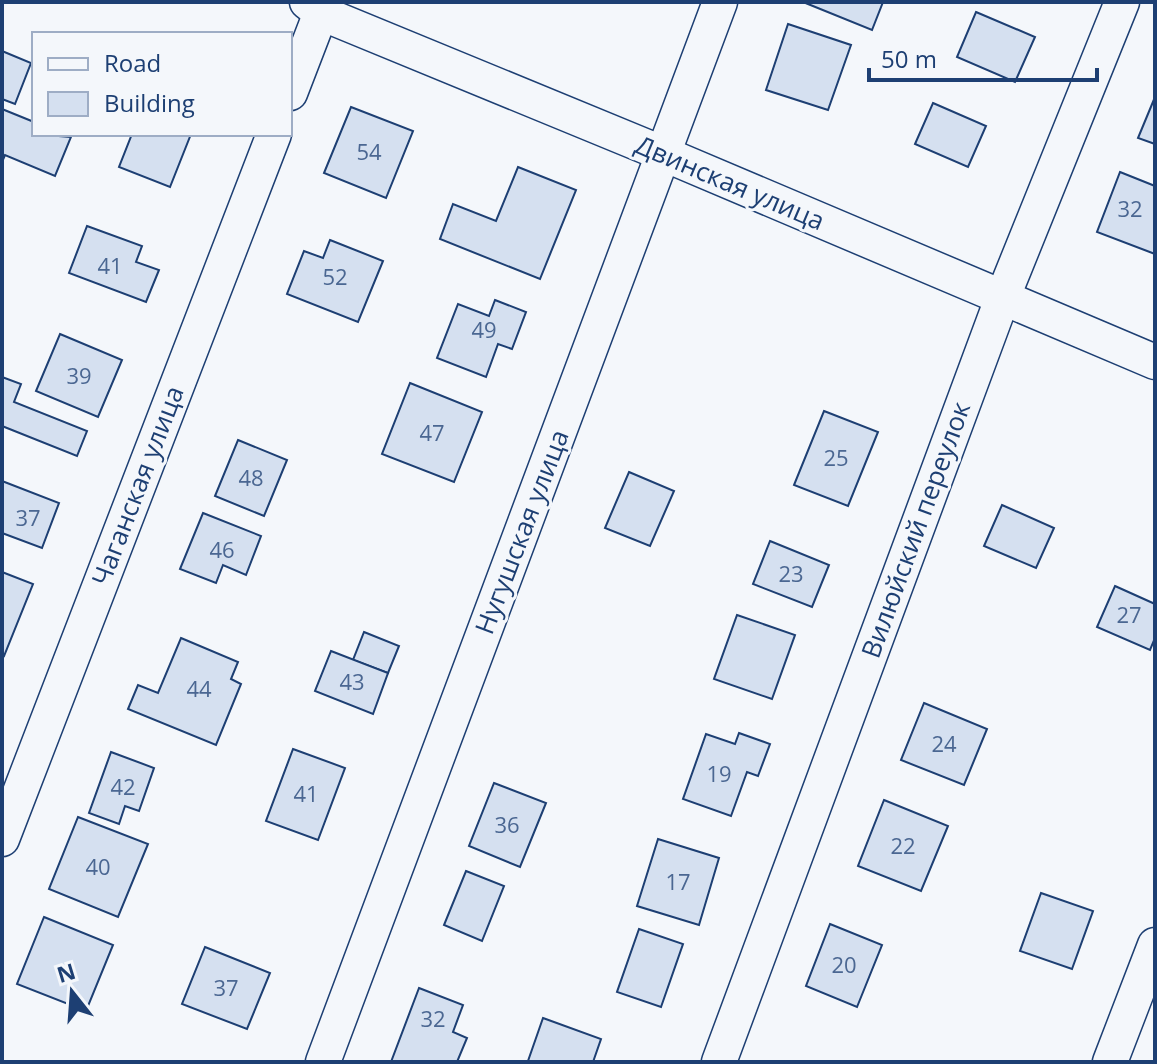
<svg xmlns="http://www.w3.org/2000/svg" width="1157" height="1064" font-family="'Open Sans',sans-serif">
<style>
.building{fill:#d5e0f0;stroke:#1d3f73;stroke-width:2}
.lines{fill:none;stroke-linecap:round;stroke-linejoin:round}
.minor-casing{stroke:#1d3f73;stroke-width:37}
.minor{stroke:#f4f7fb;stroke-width:34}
.labels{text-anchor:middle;stroke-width:6;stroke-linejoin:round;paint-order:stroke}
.number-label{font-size:22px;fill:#4b6792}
.street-label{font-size:26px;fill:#1d3f73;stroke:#f4f7fb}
</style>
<rect width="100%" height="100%" fill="#f4f7fb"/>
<g class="building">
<polygon points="803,2 883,2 872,30"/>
<polygon points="976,12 1035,37 1015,82 957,57"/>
<polygon points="788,24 851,45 828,110 766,90"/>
<polygon points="2,51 31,63 15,104 2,99"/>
<polygon points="1155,97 1155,144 1138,138"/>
<polygon points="933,103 986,126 968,167 915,144"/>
<polygon points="351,107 413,131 386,198 324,173"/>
<polygon points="2,109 34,122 34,134 71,137 55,176 5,155 2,162"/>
<polygon points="132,134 191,134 170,187 119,167"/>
<polygon points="518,167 576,190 540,279 440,239 453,204 496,221"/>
<polygon points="1120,172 1155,186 1155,254 1097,232"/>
<polygon points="87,226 142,246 136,262 159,270 146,302 69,273"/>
<polygon points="330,240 383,261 358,322 287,294 304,251 323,258"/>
<polygon points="495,300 526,312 512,349 498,344 486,377 437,358 458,304 489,316"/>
<polygon points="60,334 122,360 98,417 36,391"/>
<polygon points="2,377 21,384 14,402 87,431 77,456 2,426"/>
<polygon points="410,383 482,412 454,482 382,454"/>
<polygon points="824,411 878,432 848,506 794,485"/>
<polygon points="238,440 287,460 264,516 215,496"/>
<polygon points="629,472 674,491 650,546 605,528"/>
<polygon points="2,481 59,503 42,548 2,533"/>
<polygon points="1002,505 1054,528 1036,568 984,546"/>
<polygon points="203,513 261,536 246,575 223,565 216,583 180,569"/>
<polygon points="770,541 829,565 812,607 753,584"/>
<polygon points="2,572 33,584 4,656 2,655"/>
<polygon points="1115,586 1155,604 1155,638 1150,650 1097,627"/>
<polygon points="737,615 795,635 772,699 714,679"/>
<polygon points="364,632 399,646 388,673 353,660"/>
<polygon points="181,638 238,662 231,679 241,684 216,745 128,709 138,685 158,693"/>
<polygon points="331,651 388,673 373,714 315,691"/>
<polygon points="924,703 987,729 964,785 901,760"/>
<polygon points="739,733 770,744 758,776 747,772 731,816 683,799 706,734 735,744"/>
<polygon points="293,749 345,768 318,840 266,821"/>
<polygon points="111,752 154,768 139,811 125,806 119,824 89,813"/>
<polygon points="494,783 546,803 520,867 469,846"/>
<polygon points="884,800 948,826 921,891 858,866"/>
<polygon points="78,817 148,844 118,917 49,889"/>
<polygon points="658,839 719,858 699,925 637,906"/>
<polygon points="466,871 504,886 482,941 444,925"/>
<polygon points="1041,893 1093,911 1072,969 1020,951"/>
<polygon points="44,917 113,945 86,1011 17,984"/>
<polygon points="830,924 882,945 857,1007 806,986"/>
<polygon points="639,929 683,944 661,1007 617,992"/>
<polygon points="205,947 270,973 247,1029 182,1004"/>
<polygon points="419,988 463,1005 453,1032 467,1038 457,1062 391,1062"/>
<polygon points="543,1018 601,1039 593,1062 528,1061"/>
</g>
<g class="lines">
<g class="minor-casing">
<g id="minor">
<polyline points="307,2 321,13 664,154 1155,362"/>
<polyline points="290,93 325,2"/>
<polyline points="2,839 274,134"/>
<polyline points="323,1062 720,2"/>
<polyline points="719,1062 1002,299 1122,2"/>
<polyline points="1110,1062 1155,945"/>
</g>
</g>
<use href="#minor" class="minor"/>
</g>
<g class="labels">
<g class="number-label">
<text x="369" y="160">54</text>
<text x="1130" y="217">32</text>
<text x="110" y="274">41</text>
<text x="335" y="285">52</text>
<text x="484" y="338">49</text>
<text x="79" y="384">39</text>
<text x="432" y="441">47</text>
<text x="836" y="466">25</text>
<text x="251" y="486">48</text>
<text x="28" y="526">37</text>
<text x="222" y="558">46</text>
<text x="791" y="582">23</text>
<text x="1129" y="623">27</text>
<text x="352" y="690">43</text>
<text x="199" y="697">44</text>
<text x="944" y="752">24</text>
<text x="719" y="782">19</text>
<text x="123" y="795">42</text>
<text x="306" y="802">41</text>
<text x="507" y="833">36</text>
<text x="903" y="854">22</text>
<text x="98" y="875">40</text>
<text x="678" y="890">17</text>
<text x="844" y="973">20</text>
<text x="226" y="996">37</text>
<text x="433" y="1027">32</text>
</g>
<g class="street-label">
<text transform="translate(730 183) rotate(23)" y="9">Двинская улица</text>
<text transform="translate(138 486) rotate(-69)" y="9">Чаганская улица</text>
<text transform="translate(916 530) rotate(-70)" y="9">Вилюйский переулок</text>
<text transform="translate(522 532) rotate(-69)" y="9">Нугушская улица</text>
</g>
</g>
<rect width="1157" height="1064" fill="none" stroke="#1d3f73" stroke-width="8"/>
<rect x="32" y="32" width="260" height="104" fill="#f4f7fb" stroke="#9eadc5" stroke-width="2"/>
<rect x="48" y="58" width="40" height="12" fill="#f4f7fb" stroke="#9eadc5" stroke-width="2"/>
<text x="104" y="72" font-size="24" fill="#1d3f73">Road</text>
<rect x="48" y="92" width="40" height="24" fill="#d5e0f0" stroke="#9eadc5" stroke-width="2"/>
<text x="104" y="112" font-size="24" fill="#1d3f73">Building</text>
<g transform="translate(72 992) rotate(343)" stroke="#f4f7fb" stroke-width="6" paint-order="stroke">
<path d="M0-6L14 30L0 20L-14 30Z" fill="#1d3f73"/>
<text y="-12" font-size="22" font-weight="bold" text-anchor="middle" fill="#1d3f73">N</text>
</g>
<path d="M869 68v12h228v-12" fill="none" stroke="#1d3f73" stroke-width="4"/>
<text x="881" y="68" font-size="24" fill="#1d3f73" stroke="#f4f7fb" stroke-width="6" paint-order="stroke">50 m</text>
</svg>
